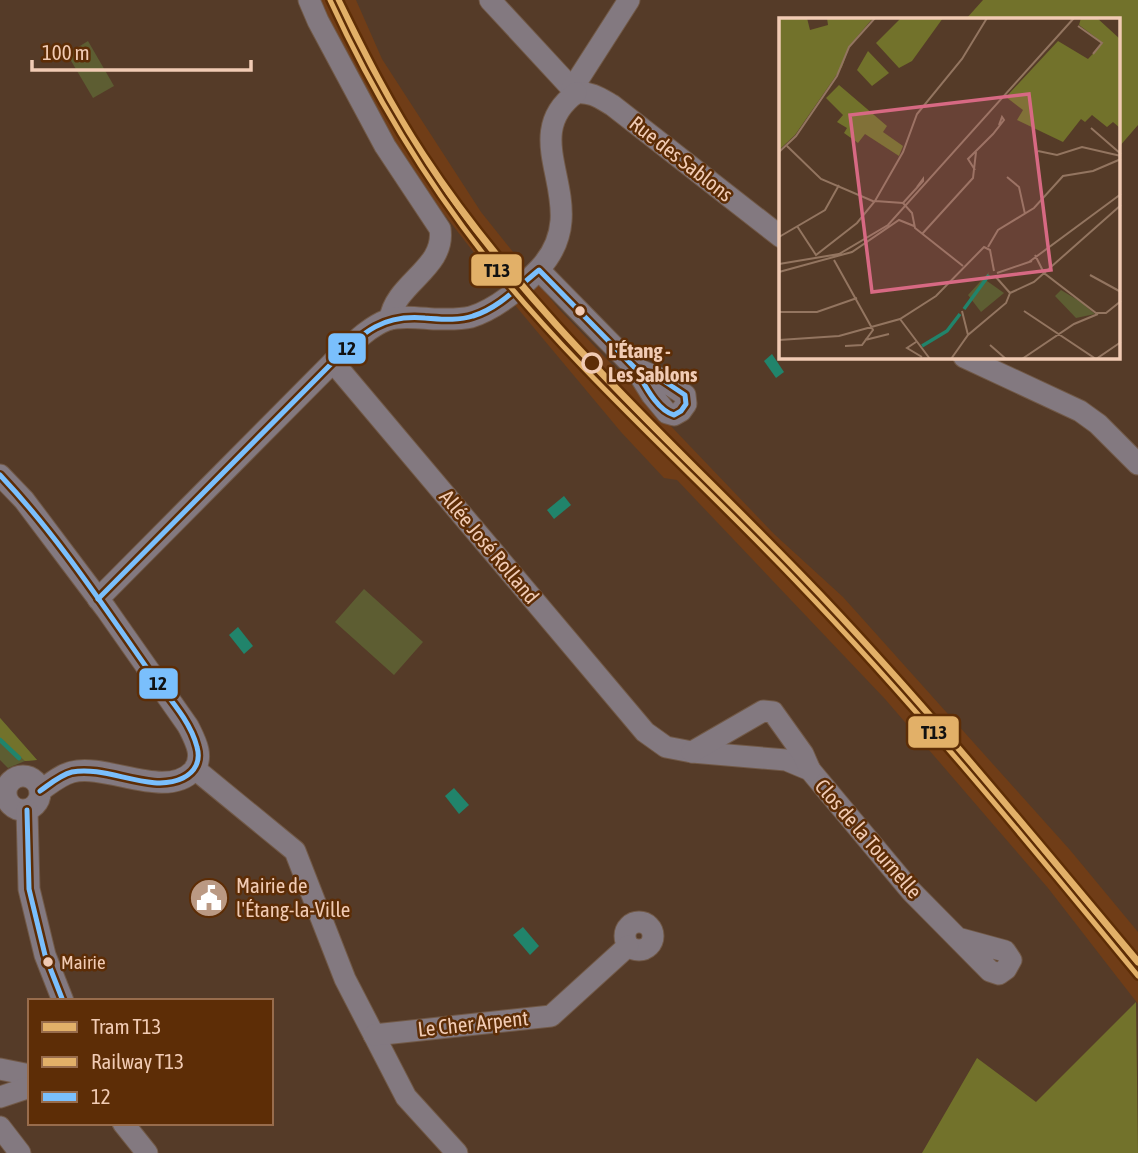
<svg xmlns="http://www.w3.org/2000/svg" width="1138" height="1153" font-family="'Asap Condensed',sans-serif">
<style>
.built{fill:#703d17}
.green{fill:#5d5d32}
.forest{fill:#72722b}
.water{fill:#21846b}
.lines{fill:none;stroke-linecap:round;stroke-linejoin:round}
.stream{stroke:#21846b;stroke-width:4.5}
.minor-casing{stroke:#715947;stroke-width:23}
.minor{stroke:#837980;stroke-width:21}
.bus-1-casing{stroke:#5d2d06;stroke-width:10}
.bus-1{stroke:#7abffc;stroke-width:5}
.rail-1-casing{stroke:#5d2d06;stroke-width:12}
.rail-1{stroke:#e2b068;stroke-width:7}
.tram-1-casing{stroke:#5d2d06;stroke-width:10}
.tram-1{stroke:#e2b068;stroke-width:5}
.bus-dot{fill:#f1cbb4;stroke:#5d2d06;stroke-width:2.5}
.stop-dot{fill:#5d2d06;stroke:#f1cbb4;stroke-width:3.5}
.labels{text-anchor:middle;stroke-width:5;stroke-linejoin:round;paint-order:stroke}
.bus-label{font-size:19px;fill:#f1cbb4;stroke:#5d2d06;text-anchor:start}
.street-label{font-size:21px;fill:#f1cbb4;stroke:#5d2d06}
.stop-label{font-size:21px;font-weight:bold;fill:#f1cbb4;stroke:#5d2d06;text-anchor:start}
.poi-label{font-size:21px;fill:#f1cbb4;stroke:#5d2d06;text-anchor:start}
.inset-river{fill:none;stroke:#21846b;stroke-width:3.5}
.inset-road{fill:none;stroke:#937560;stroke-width:2}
.view{fill:#d76983;fill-opacity:0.15;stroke:#d76983;stroke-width:3.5}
.inset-edge{fill:none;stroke:#f1cbb4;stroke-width:3.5}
.line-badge{stroke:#5d2d06;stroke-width:2.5}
.pale-badge-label{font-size:19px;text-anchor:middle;font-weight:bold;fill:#111}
</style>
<rect width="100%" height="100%" fill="#553b28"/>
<polygon class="built" points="314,0 356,0 382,59 481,212 558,308 774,534 843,597 1070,850 1138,932 1138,1004 1048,888 885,699 677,480 664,478 621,432 514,304 387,141"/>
<g class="green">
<polygon points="88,41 114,86 93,98 67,54"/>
<polygon points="364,589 423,642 394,675 335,622"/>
<polygon points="0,718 37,760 25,761 8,768 0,760"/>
</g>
<g class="forest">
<polygon points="983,0 1138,0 1138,125 1119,147 1119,19 966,19"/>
<polygon points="0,718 37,760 25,761 0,738"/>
<polygon points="1136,1002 1138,1153 922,1153 977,1058 1036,1102"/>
</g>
<g class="water">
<polygon points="772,354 784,372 776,378 764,361"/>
<polygon points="564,496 571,505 554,519 547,510"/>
<polygon points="238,627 253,646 244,654 229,635"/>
<polygon points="454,788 469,805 459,814 445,796"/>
<polygon points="523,927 539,946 530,955 513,935"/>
</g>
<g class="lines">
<polyline class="stream" points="0,740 19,758"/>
<g class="minor-casing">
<g id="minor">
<path d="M309 0 318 21 385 146 440 229C446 268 395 283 390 319"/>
<polyline points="490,0 576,93"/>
<polyline points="572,89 629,0"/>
<path d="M576 93C590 91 600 98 612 105L781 237"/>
<polyline points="539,270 635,368 652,395 667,413 674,415 681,411 686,404 685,395 661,379 635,368"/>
<polyline points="964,357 1080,411 1098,424 1138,464"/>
<polyline points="333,362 645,732 666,747 692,752 786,760 810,770 911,891 990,971 999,974 1006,969 1011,960 1005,951 961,939"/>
<path d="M0 475 24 500 106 609 188 726C195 740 205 757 193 771 166 800 106 763 72 772 60 775 50 784 40 791"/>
<path d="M98 599 333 362C349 348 366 328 387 320 401 315 419 318 434 319 446 319 459 320 471 317 496 309 523 287 540 268 598 204 512 140 576 93"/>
<polyline points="692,752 763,711 773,712 803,754 810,770"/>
<polyline points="195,769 295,851 345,979 406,1097 457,1153"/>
<circle cx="23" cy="793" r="17"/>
<polyline points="27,810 29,889 45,955 63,1001"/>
<circle cx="639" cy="936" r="14"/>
<polyline points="374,1035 551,1016 628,946"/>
<polyline points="0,1069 30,1075"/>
<polyline points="0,1097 30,1087"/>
<polyline points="123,1123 147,1153"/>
<polyline points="0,1127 20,1153"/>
</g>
</g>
<use href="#minor" class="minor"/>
<g class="bus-1-casing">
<g id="bus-1">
<path d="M635 368 661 379 685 395 686 404 681 411 674 415C656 410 644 383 635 368Z"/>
<path d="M0 475C56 534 102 604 149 671 165 694 190 719 197 747 201 761 195 772 183 778 151 794 107 765 72 772 60 775 50 784 40 791"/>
<path d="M98 599 333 362C363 333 381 314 425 318 441 319 458 321 473 316 499 308 519 286 539 270L635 368"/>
<polyline points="27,810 29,889 45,955 63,1001"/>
</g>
</g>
<use href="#bus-1" class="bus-1"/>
<g class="rail-1-casing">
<path id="rail-1" d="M338 0C364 53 390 105 423 155 530 319 685 453 820 595 931 712 1034 838 1138 962"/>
</g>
<use href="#rail-1" class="rail-1"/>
<g class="tram-1-casing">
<path id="tram-1" d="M330 0C372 91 423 177 485 256 578 373 692 472 795 580 916 706 1027 841 1138 976"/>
</g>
<use href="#tram-1" class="tram-1"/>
</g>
<defs>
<g id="civic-disc" transform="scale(2.0125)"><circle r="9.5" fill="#ba9983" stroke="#5d2d06"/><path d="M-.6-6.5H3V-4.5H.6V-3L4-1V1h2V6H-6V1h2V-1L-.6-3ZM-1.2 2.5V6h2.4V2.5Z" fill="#fff"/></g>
</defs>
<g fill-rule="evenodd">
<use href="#civic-disc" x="209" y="898"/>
</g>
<g class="bus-dot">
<circle cx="580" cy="311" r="6"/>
<circle cx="48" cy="962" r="6"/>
</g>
<circle class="stop-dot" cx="592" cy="363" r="9"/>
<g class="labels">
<g class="bus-label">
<text x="61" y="969">Mairie</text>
</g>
<g class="street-label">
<text transform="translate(681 159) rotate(38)" y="7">Rue des Sablons</text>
<text transform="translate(489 547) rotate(50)" y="7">Allée José Rolland</text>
<text transform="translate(868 839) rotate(49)" y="7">Clos de la Tournelle</text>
<text transform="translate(473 1024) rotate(-6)" y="7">Le Cher Arpent</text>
</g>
<g class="stop-label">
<text x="608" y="358">L'Étang -<tspan x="608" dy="24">Les Sablons</tspan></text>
</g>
<g class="poi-label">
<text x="236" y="893">Mairie de<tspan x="236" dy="24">l'Étang-la-Ville</tspan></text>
</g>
</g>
<g transform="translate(779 18)">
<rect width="341" height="341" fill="#553b28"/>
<path d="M210 254 208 263 225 275 202 294 189 277ZM282 272 302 284 316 296 297 300 276 278Z" fill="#5d5d32"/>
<path d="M0 0H28L31 12 49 7 48 0H94L71 27 63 49 16 117 0 132ZM122 0H164L133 43 120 50 97 25ZM302 0H318L341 21V110L334 104 328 109 313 97 306 104 302 101 284 124 238 102 244 92 227 79 279 23 309 41 324 25 300 7ZM89 33 110 55 93 68 78 52ZM60 67 108 108 104 114 124 128 120 138 86 116 79 125 65 115 68 110 58 104 64 97 47 80Z" fill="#72722b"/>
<path class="inset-river" d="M185 291 210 257M143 328 168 313 181 296"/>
<path class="inset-road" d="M299 8 323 25 314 36M312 110 342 136M8 128 42 161 96 184M259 133 278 137 303 129 342 138M0 134 17 118 58 58 70 29 96 0M196 152 189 141 214 116 225 102 223 99 220 107M228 159 240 169 246 196M96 183 124 185 133 195 136 210 184 248M124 185 144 163V161L138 169M18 208 37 237 78 205 96 183 124 134 138 96 183 41 208 0M143 216 194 160 197 134M0 219 46 192 60 167M209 229 219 212 255 190 284 158 314 153 342 141M256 237 265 255 317 295H327L342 283M55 242 94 312 83 327 66 328M250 244 342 176M0 246 60 236 109 207 295 0M0 254 73 234 120 202 135 208M218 255 253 243M311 257 342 274M216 258 231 275M231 275 255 264 342 187M183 293 189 317M245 293 317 341 342 324M0 294H38L78 280M121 301 151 341M0 322 60 318 121 301 157 278 205 229 211 232 215 253M86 322 110 316M137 324 128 330 143 339M211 327 227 341M172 341 189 317 227 285 231 275M243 341 295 306 319 296"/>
<path class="view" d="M250 76 272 252 93 274 71 97Z"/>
<rect width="341" height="341" class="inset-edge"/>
</g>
<g class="line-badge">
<rect x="470" y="253" width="53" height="34" rx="7" fill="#e2b068"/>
<rect x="327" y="332" width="40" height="33" rx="7" fill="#7abffc"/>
<rect x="138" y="667" width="41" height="33" rx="7" fill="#7abffc"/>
<rect x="907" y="715" width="53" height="34" rx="7" fill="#e2b068"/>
</g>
<g class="pale-badge-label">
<text x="497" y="277">T13</text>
<text x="347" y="355">12</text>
<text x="158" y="690">12</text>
<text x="934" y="739">T13</text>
</g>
<rect x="28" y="999" width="245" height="126" fill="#5d2d06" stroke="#986c4c" stroke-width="2"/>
<rect x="42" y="1022" width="35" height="10" fill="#e2b068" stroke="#986c4c" stroke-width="2"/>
<text x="91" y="1034" font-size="21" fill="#f1cbb4">Tram T13</text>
<rect x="42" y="1057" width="35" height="10" fill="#e2b068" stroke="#986c4c" stroke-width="2"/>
<text x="91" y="1069" font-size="21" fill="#f1cbb4">Railway T13</text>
<rect x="42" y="1092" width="35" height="10" fill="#7abffc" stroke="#986c4c" stroke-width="2"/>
<text x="91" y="1104" font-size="21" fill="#f1cbb4">12</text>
<path d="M32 60v10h219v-10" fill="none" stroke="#f1cbb4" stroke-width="3.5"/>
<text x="42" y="60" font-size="21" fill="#f1cbb4" stroke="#5d2d06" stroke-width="5" paint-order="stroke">100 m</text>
</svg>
